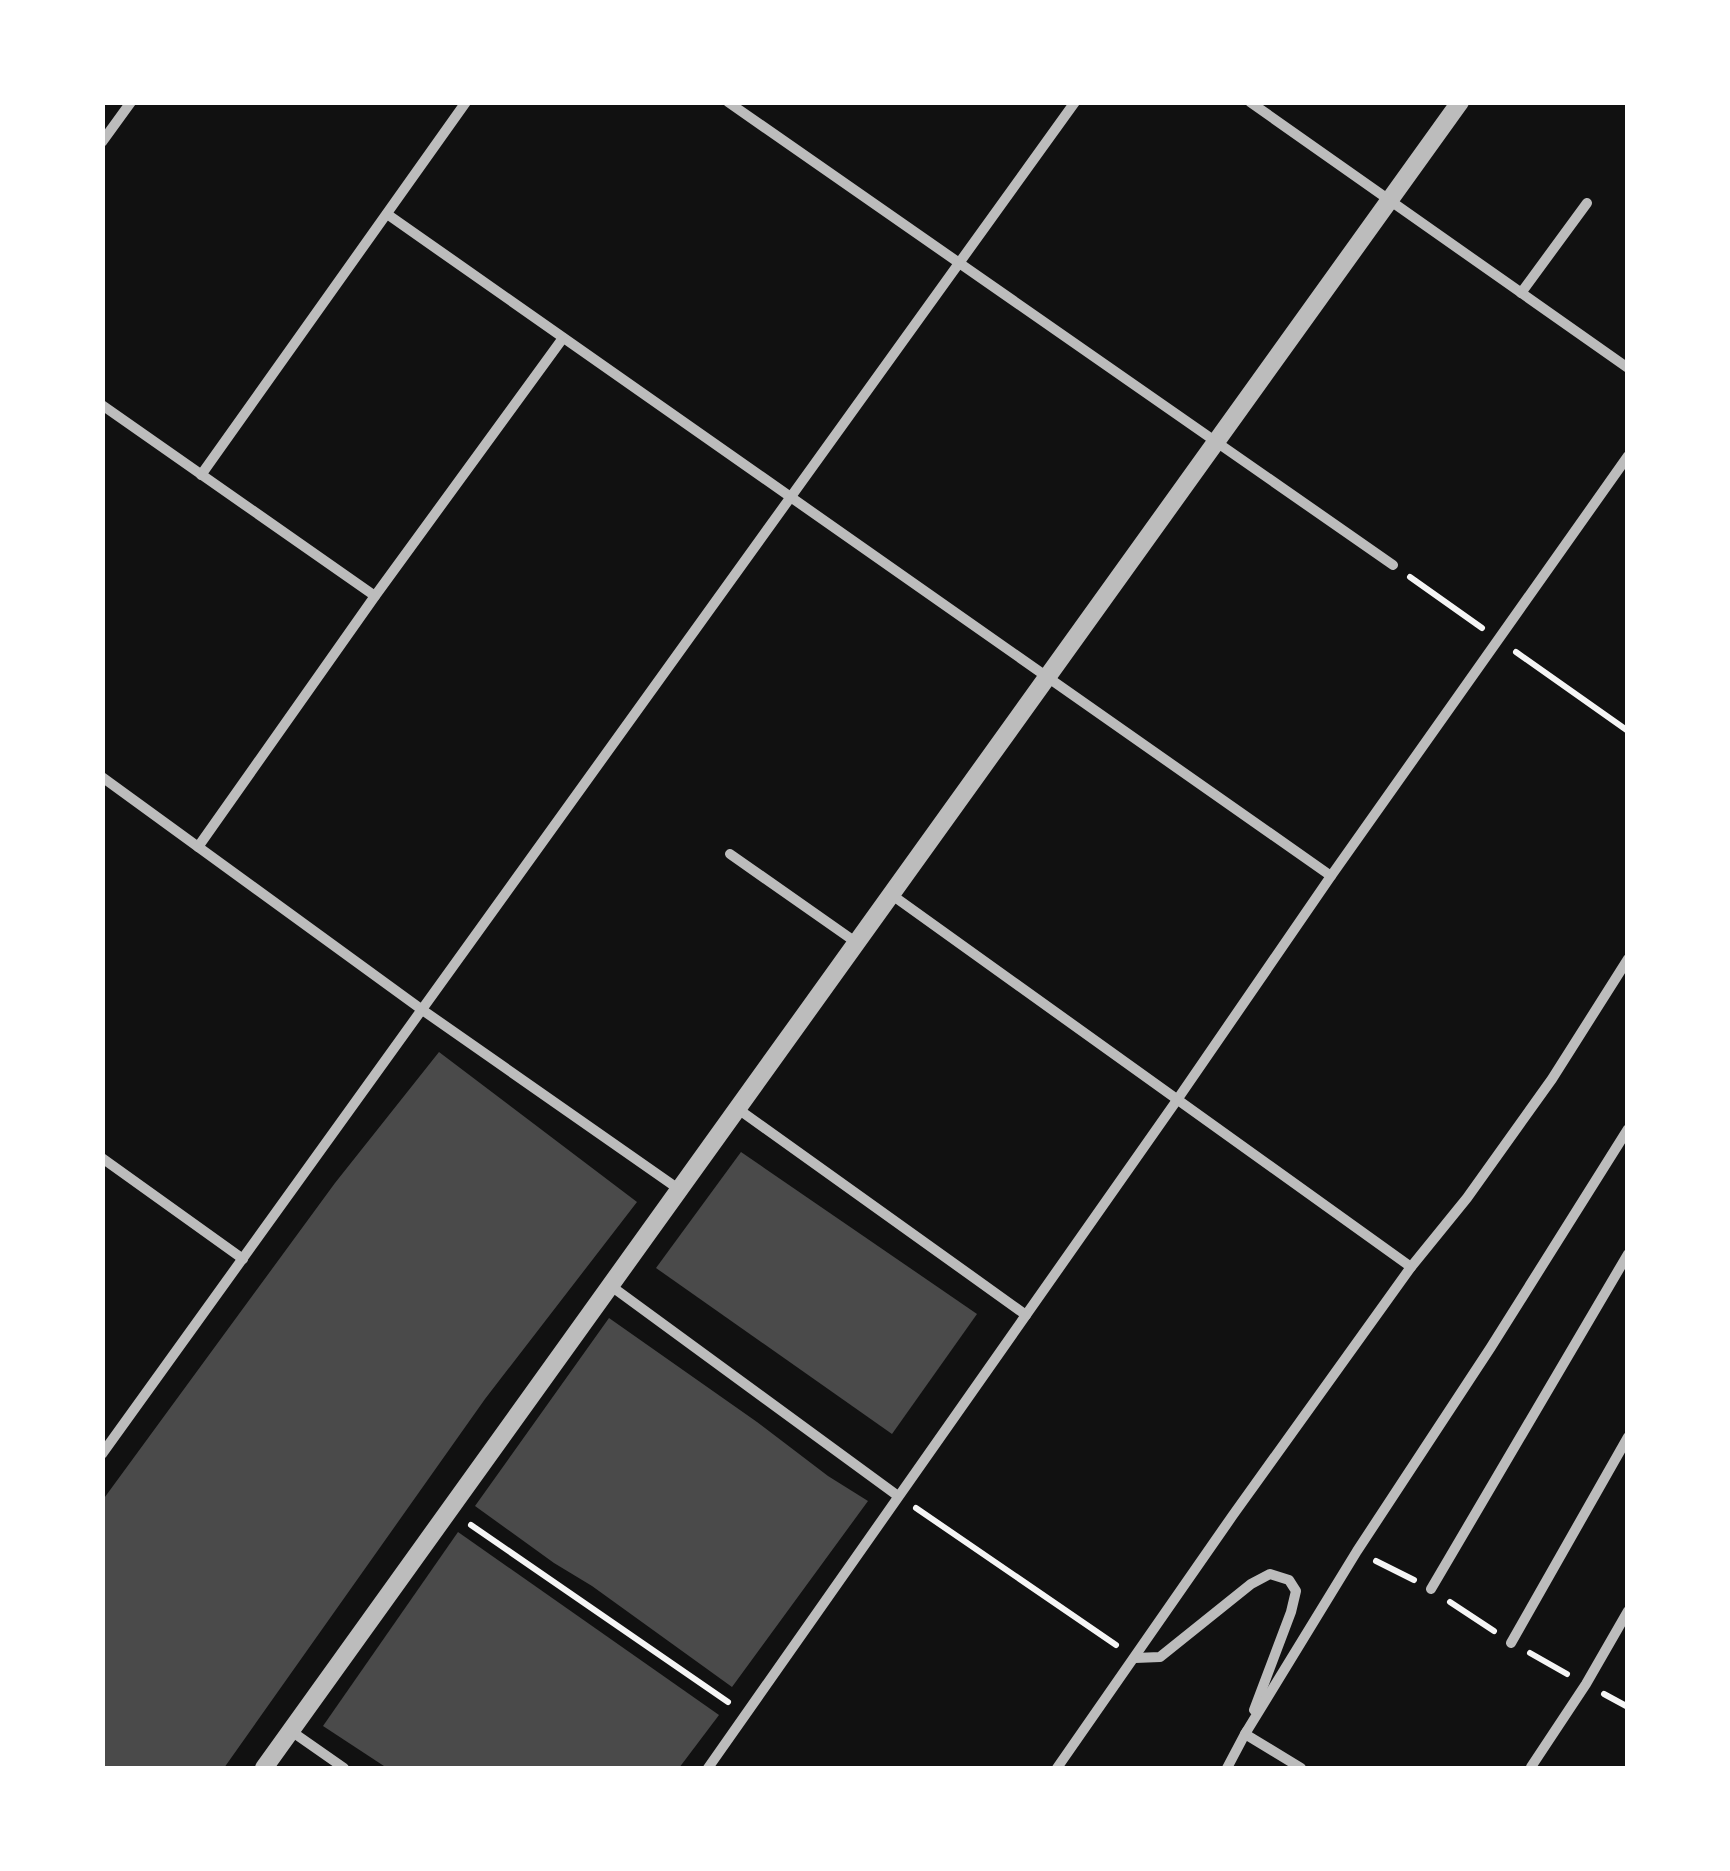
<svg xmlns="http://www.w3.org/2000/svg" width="1730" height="1871" font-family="Roboto,sans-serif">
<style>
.building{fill:#4a4a4a}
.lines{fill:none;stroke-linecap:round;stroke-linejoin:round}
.path{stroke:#f5f5f5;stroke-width:6}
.minor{stroke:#bcbcbc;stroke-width:10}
.tertiary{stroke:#bcbcbc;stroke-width:18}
</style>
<rect width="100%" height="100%" fill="#111"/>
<g class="building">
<polygon points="439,1052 637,1202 485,1399 224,1768 102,1768 102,1501 335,1183"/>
<polygon points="741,1152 977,1314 892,1434 656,1268"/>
<polygon points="609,1318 757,1422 828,1476 868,1501 732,1687 592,1586 554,1563 475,1506"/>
<polygon points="458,1532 719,1715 679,1768 387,1768 323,1726"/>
</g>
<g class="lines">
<g class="path">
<polyline points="1410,577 1482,628"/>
<polyline points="1516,652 1628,731"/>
<polyline points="916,1508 1116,1645"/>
<polyline points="471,1525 728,1702"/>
<polyline points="1376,1561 1414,1580"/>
<polyline points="1450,1602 1494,1631"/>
<polyline points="1530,1653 1567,1674"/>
<polyline points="1604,1694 1628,1707"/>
</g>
<g class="minor">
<polyline points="728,102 1393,565"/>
<polyline points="1250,102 1628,368"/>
<polyline points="102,142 131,102"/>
<polyline points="387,214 1331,876"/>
<polyline points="1521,293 1587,203"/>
<polyline points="102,405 375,596"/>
<polyline points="201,475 466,102"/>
<polyline points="102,777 421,1009 680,1190"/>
<polyline points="198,847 375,596 563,338"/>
<polyline points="730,854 857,943"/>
<polyline points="892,895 1411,1267"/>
<polyline points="738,1109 1026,1315"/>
<polyline points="102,1158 243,1259"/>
<polyline points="611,1286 898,1496"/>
<polyline points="102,1454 1075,102"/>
<polyline points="1431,1589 1628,1254"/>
<polyline points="1511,1643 1628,1437"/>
<polyline points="1135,1658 1160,1657 1251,1584 1270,1574 1289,1580 1296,1591 1291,1612 1254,1710"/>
<polyline points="291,1731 344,1768"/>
<polyline points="1247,1731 1245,1734 1301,1768"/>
<polyline points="1531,1767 1586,1684 1628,1611"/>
<polyline points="708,1768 1177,1100 1331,876 1628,456"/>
<polyline points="1057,1768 1233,1515 1411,1267 1467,1198 1552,1079 1628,959"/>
<polyline points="1227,1768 1245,1734 1357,1551 1491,1347 1628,1129"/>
</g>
<polyline class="tertiary" points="264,1768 1460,102"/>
</g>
<rect width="1730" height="1871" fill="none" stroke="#ffffff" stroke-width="210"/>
</svg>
